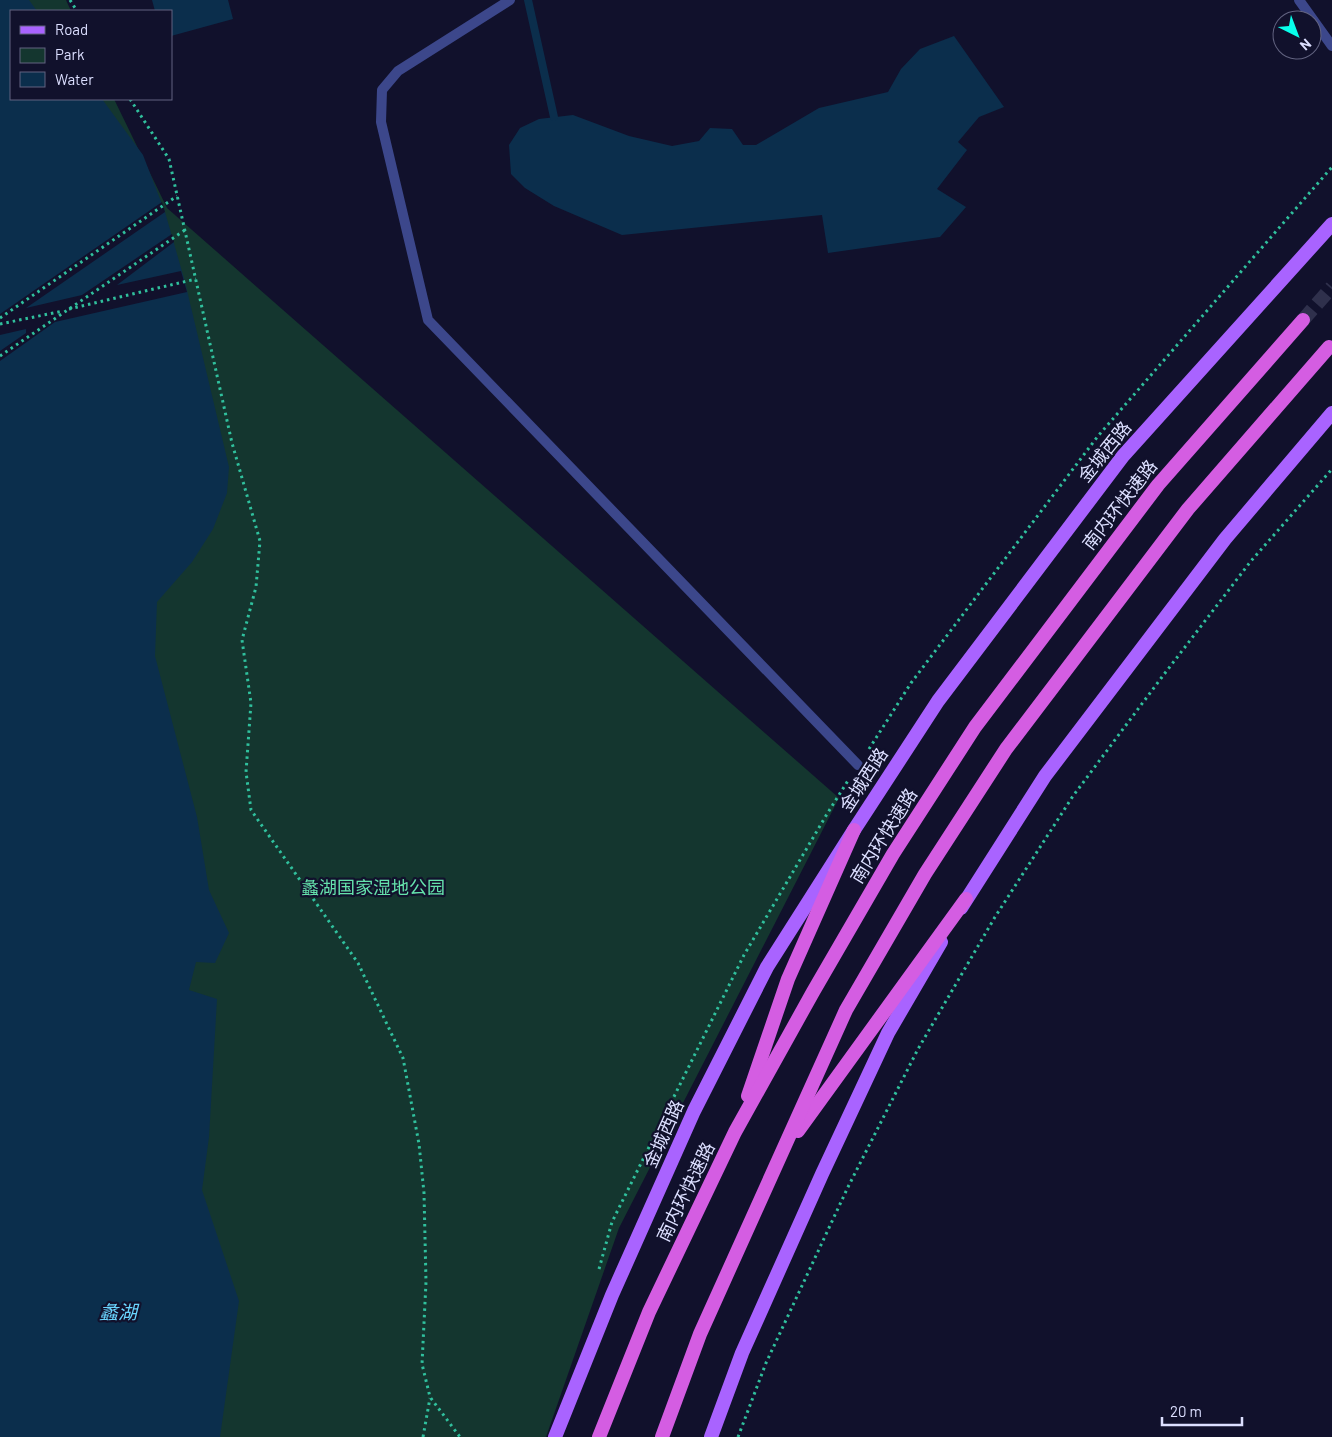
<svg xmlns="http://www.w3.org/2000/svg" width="1332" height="1437" font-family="Barlow,'Noto Sans SC',sans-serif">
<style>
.green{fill:#14362f}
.water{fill:#0b2e4c}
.pier{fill:#11112c}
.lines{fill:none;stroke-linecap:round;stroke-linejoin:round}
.stream{stroke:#0b2e4c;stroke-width:8}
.trunk-tunnel{stroke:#2f304c;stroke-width:14;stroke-dasharray:14 7;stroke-linecap:butt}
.path{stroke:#30c09d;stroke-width:3;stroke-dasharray:2.5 4;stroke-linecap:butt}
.minor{stroke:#3c478b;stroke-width:10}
.primary{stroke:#a963ff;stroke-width:14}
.trunk{stroke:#d45de2;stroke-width:14}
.labels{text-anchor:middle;stroke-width:4.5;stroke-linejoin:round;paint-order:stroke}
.street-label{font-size:18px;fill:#dcdfff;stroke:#11112c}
.park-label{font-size:18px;fill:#65e2ac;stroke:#11112c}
.water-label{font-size:19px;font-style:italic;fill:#6ad5ff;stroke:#11112c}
</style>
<rect width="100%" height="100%" fill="#11112c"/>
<polygon class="green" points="0,0 66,0 71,11 11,11 11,99 114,99 167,208 839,798 619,1228 546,1437 0,1437"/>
<g class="water">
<polygon points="0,0 29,0 37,11 11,11 11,99 102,99 143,155 165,212 185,282 229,467 227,493 213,529 192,562 157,602 155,656 197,817 209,890 229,933 215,963 196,962 189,990 217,999 209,1137 202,1190 239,1301 220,1437 0,1437"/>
<polygon points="152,0 228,0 233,19 171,36 171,11 155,11"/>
<polygon points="954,36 1004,107 979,117 958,142 967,150 937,189 966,207 940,237 828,253 822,215 622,235 554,206 525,188 511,174 509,145 520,128 539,119 573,115 629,136 672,146 699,141 710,128 732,129 743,145 756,145 819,108 888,92 901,69 920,49"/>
</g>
<polygon class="pier" points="162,202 165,212 26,308 82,295 172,234 174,242 117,285 181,271 187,292 55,322 0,361 0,351 26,333 26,329 0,335 0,314"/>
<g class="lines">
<polyline class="stream" points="528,0 554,117"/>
<polyline class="trunk-tunnel" points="1303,320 1332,287"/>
<g class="path">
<polyline points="70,0 77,11"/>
<polyline points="130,99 169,159 232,443 260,541 256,587 242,640 251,703 246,772 251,810 358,963 403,1058 419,1144 424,1193 426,1282 422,1364 430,1397 460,1437"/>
<polyline points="69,309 196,279"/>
<polyline points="0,318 177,196"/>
<polyline points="0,324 63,311"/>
<polyline points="0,356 185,230"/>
<polyline points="869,749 911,683 1098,436 1332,167"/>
<polyline points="599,1269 612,1222 744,955 827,814 849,779"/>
<polyline points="423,1437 430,1398"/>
<polyline points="738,1437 766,1363 848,1187 918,1049 995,917 1073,796 1162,677 1251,561 1332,469"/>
</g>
<g class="minor">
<polyline points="510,0 398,71 382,90 381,122 428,320 858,765"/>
<polyline points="1299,0 1332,46"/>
</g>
<g class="primary">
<polyline points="961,908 1045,776 1225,539 1332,413"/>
<polyline points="555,1437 612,1295 694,1111 767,967 854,830 938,701 1123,456 1332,224"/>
<polyline points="711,1437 742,1353 822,1174 888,1033 941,942"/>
</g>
<g class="trunk">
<polyline points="748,1096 788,979 854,830"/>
<polyline points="798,1131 966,899"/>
<polyline points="599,1437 649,1312 735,1132 813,992 893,854 975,727 1158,485 1303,320"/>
<polyline points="662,1437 700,1334 846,1010 925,874 1006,749 1188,509 1329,347"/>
</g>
</g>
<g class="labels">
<g class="street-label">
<text transform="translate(1105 452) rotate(-51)" y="6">金城西路</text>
<text transform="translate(1120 505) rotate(-52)" y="6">南内环快速路</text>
<text transform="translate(864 780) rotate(-57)" y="6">金城西路</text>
<text transform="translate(884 836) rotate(-58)" y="6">南内环快速路</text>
<text transform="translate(664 1134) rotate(-66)" y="6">金城西路</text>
<text transform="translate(686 1192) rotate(-64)" y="6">南内环快速路</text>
</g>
<g class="park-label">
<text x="373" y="894">蠡湖国家湿地公园</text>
</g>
<g class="water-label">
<text x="118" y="1319">蠡湖</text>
</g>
</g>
<rect x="10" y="10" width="162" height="90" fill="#11112c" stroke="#626380"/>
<rect x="20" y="26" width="25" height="8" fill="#a963ff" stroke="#626380"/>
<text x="55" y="35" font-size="15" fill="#dcdfff">Road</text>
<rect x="20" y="48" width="25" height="15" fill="#14362f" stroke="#626380"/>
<text x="55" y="60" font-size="15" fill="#dcdfff">Park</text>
<rect x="20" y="72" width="25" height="15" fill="#0b2e4c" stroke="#626380"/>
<text x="55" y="85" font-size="15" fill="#dcdfff">Water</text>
<g transform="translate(1297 35) rotate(138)"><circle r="24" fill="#11112c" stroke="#626380"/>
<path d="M0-4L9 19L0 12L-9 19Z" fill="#08ffeb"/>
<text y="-8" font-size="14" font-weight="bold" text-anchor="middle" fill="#dcdfff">N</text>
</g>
<path d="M1162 1417v8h80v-8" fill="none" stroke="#dcdfff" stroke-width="2.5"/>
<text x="1170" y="1417" font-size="15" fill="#dcdfff" stroke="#11112c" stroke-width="4" paint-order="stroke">20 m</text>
</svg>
